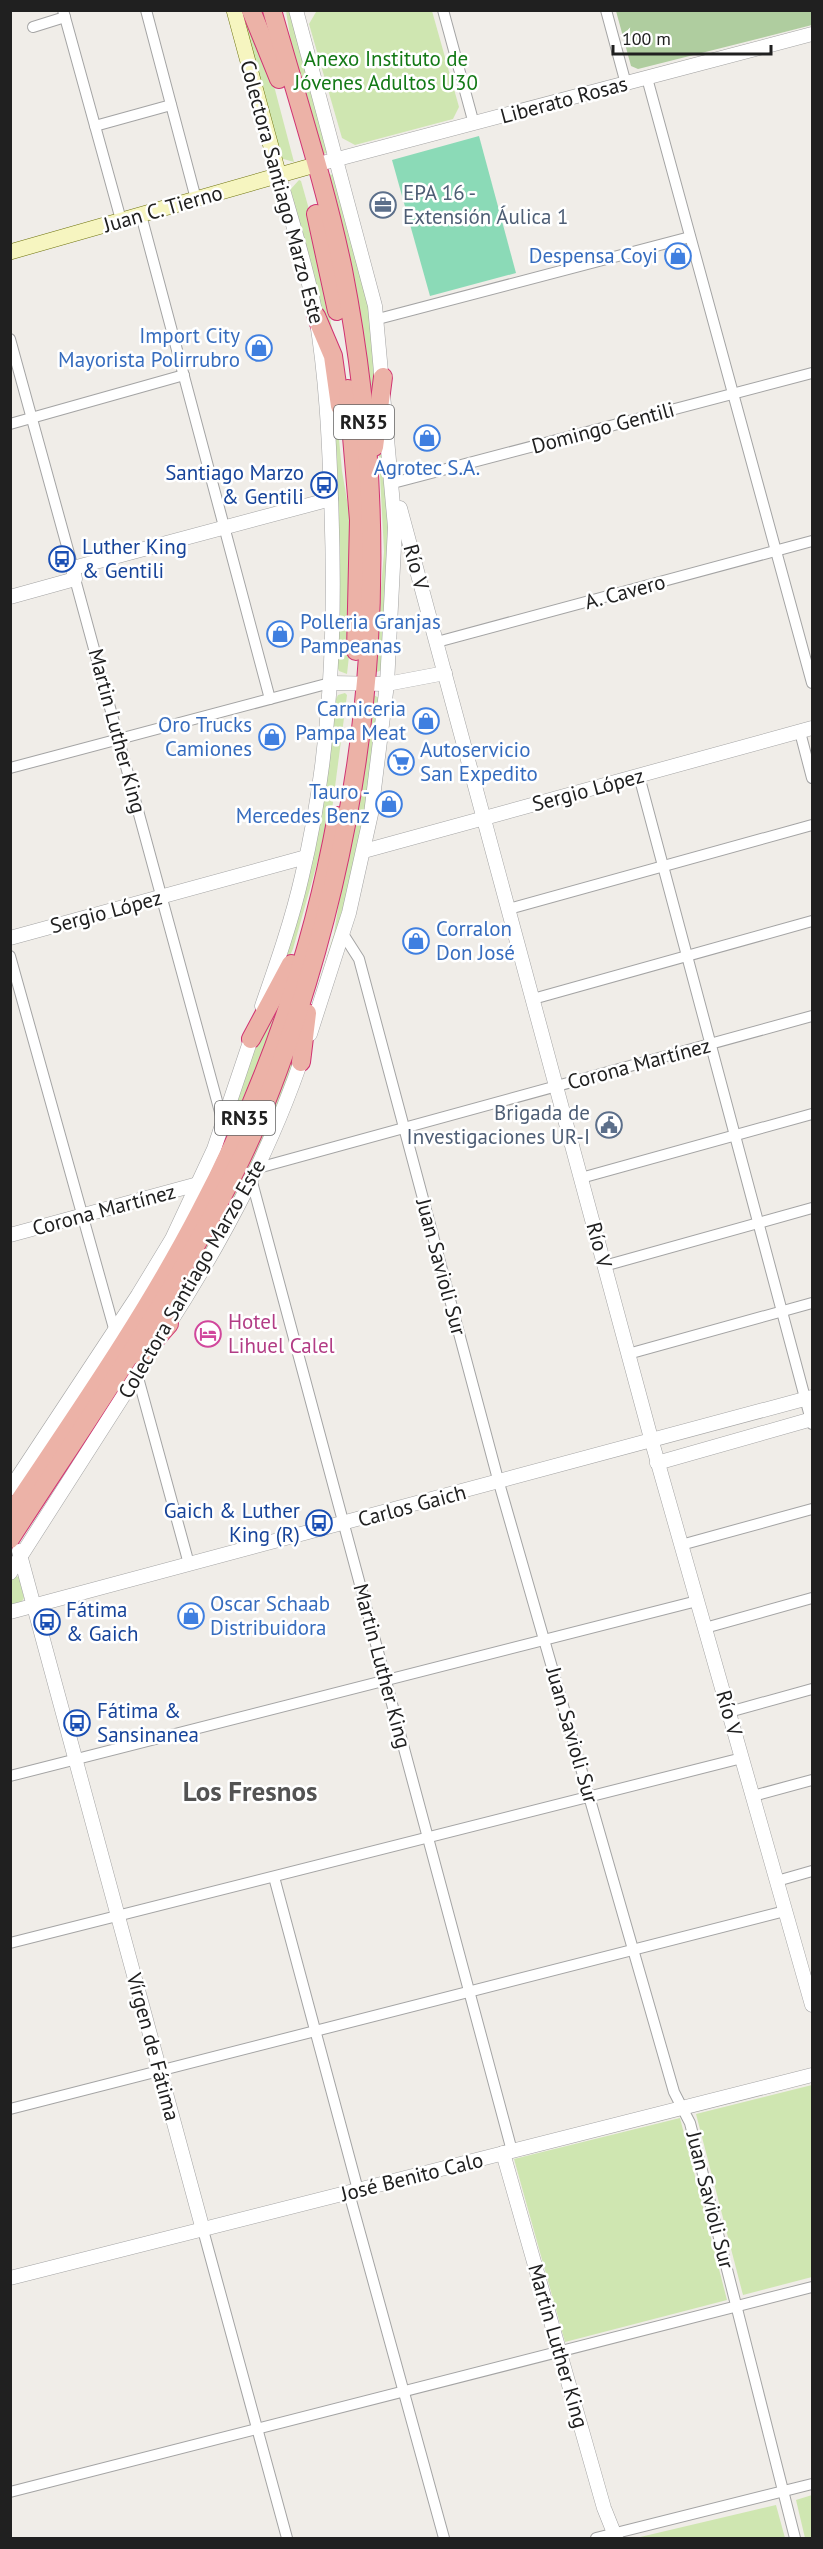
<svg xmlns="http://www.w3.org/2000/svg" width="823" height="2549" font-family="'PT Sans',sans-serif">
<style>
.grass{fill:#cfe6b1}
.forest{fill:#afcd9f}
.pitch{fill:#8bdab7}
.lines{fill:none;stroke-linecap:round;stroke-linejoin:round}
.minor-casing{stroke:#a4a4a4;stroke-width:12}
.tertiary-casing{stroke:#a4a4a4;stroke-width:15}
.secondary-casing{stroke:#6d720c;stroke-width:16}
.trunk-casing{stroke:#d03372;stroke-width:20}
.minor{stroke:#fff;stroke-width:10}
.tertiary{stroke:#fff;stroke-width:14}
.secondary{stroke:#f6f5c0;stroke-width:15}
.trunk{stroke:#ecb2a7;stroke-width:18}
.labels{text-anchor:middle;stroke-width:5;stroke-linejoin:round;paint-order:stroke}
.shield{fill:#fff;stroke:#636363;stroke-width:1.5}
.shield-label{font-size:20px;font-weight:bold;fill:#202020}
.park-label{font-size:21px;fill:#137916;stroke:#fff}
.street-label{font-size:21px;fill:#202020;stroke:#fff}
.service-label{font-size:21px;fill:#4e5e75;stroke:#fff;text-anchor:start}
.shop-label{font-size:21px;fill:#366cbe;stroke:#fff;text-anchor:end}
.transit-label{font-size:21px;fill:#164399;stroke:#fff;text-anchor:start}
.hotel-label{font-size:21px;fill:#b23c85;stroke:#fff;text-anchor:start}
.district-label{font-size:27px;font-weight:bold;fill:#535353;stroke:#fff}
</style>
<rect width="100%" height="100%" fill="#f0ede8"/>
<g class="grass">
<polygon points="240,11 246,11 273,82 294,162 280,158"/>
<polygon points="286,11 290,11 327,152 321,156 297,80"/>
<polygon points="321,11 432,11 459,107 453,119 355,145 342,138 309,24 316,12"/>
<polygon points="326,173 336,176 368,295 378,367 372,426"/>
<polygon points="299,180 301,181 310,213 336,349 318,300 290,190"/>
<polygon points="327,353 334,386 342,471 351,523 352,629 347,674 339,671 337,666"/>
<polygon points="381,425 389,533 382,670 374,673 384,552 379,455"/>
<polygon points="345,693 347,695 332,810 293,949 278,980 335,701 338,695"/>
<polygon points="372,694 379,698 363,828 350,892 306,1025 334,934 343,876 357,812"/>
<polygon points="288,984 224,1154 134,1311 253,1048"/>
<path d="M292 1049 297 1052C288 1078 280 1105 269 1130 237 1204 195 1280 147 1345Z"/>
<polygon points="15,1576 19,1577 24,1598 21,1603 10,1606 10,1582"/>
<polygon points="812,2085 812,2277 743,2295 696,2114"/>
<polygon points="680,2118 727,2300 565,2342 514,2159"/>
<polygon points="812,2495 812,2538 805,2538 796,2500"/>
<polygon points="776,2505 785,2538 636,2538"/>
</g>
<polygon class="forest" points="616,11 812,11 812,25 638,69 631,66"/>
<polygon class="pitch" points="479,136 516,273 430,296 392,160"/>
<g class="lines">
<g class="minor-casing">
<g id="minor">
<polyline points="63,10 121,220"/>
<polyline points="146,10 196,199"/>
<polyline points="443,10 474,124"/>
<polyline points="606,10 626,84"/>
<polyline points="33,27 65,17"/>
<polyline points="647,78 812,683"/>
<polyline points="95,126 171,105"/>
<polyline points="141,215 270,699"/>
<polyline points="378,319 690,237"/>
<polyline points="10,339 73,568"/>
<polyline points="10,424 184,375"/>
<polyline points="393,483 812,373"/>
<polyline points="75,579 223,1123"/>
<polyline points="437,642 812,541"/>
<polyline points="800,732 812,778"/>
<polyline points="10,768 330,683"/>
<polyline points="639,776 812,1424"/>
<polyline points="509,909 812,825"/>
<polyline points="343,934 359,959 499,1483 674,2092 690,2123 795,2538"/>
<polyline points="10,956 115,1332"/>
<polyline points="533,999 812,921"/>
<polyline points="258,1168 812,1016"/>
<polyline points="581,1178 812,1114"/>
<polyline points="252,1182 512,2151"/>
<polyline points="604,1266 812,1208"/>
<polyline points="628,1354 812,1303"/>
<polyline points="137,1374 189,1564"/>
<polyline points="681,1545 812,1509"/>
<polyline points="705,1628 812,1598"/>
<polyline points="729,1712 812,1689"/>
<polyline points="10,1776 697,1601"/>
<polyline points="753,1796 812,1780"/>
<polyline points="274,1877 358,2190"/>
<polyline points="777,1881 812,1871"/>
<polyline points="10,1943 742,1758"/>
<polyline points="10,2109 785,1911"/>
<polyline points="349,2193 444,2538"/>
<polyline points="203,2230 287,2538"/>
<polyline points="10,2492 812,2287"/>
<polyline points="596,2538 812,2484"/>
</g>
</g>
<g class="tertiary-casing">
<g id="tertiary">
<polyline points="296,10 375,306 395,527 387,684 371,814 349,913 310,1034"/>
<polyline points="315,165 812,34"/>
<polyline points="400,508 652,1442 812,2005"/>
<polyline points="10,597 75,579 73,568 331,499"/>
<polyline points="330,683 387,684 445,673"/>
<polyline points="364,851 812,728"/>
<polyline points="10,938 306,857"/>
<path d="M262 1006C277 963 292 920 302 876 332 751 336 624 331 497 329 436 326 376 316 316 307 268 292 222 279 176"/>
<polyline points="10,1235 198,1184"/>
<path d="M164 1332C221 1244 271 1152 304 1052"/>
<polyline points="657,1463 812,1419"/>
<polyline points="10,1489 138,1295 172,1239 214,1149 254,1030"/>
<polyline points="19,1551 203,2230"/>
<polyline points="10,1573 152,1351"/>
<polyline points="10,1612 812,1397"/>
<polyline points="503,2153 604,2508 616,2538"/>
<polyline points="10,2278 812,2075"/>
</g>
</g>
<g class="secondary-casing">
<g id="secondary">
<polyline points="234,10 279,176"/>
<polyline points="10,252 315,165"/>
</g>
</g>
<g class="trunk-casing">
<g id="trunk">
<polyline points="251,10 279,79"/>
<polyline points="316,214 337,311"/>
<polyline points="316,316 333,356 340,406"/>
<polyline points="348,389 359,520 356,651"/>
<polyline points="374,447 383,377"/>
<polyline points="251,1039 291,964"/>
<polyline points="301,1062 307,1013"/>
<polyline points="141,1356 169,1324"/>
<path d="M10 1515C76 1416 145 1318 200 1212 265 1089 312 953 337 816"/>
<path d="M10 1539C90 1415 175 1295 239 1163 262 1116 280 1068 296 1018 377 770 393 527 343 270 325 183 296 96 272 10"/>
</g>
</g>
<use href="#minor" class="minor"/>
<use href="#tertiary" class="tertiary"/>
<use href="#secondary" class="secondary"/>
<use href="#trunk" class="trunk"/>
</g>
<defs>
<g id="office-ring" transform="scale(1.35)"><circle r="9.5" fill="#fff" stroke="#5c6f8a" stroke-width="1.5"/><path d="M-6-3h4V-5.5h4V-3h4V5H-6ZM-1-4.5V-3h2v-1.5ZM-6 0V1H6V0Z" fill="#5c6f8a"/></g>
<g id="shop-ring" transform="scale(1.35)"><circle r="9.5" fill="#fff" stroke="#3f7fe0" stroke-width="1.5"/><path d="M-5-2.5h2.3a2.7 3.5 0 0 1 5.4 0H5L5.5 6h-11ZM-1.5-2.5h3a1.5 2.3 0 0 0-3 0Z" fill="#3f7fe0"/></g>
<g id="bus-ring" transform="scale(1.35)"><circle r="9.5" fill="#fff" stroke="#1a4fb4" stroke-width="1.5"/><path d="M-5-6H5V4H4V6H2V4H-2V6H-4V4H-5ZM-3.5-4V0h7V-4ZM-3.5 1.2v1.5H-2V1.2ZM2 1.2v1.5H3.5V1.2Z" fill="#1a4fb4"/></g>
<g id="supermarket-ring" transform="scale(1.35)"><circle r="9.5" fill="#fff" stroke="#3f7fe0" stroke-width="1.5"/><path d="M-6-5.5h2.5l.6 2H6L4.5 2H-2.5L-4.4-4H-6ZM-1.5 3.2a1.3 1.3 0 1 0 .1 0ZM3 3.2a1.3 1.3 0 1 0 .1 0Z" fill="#3f7fe0"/></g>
<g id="civic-ring" transform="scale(1.35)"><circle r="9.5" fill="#fff" stroke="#5c6f8a" stroke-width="1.5"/><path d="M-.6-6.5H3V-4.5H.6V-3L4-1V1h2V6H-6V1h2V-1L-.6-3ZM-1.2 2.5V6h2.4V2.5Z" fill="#5c6f8a"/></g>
<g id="hotel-ring" transform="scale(1.35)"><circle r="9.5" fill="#fff" stroke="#d1479c" stroke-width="1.5"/><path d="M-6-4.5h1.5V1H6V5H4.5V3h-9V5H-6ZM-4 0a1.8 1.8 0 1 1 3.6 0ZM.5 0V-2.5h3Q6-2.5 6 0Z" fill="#d1479c"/></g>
</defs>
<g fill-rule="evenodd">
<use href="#office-ring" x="383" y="205"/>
<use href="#shop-ring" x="678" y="256"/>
<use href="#shop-ring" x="259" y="348"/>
<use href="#shop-ring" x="427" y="438"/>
<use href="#bus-ring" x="324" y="485"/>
<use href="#bus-ring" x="62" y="559"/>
<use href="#shop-ring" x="280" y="634"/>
<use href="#shop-ring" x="426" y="721"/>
<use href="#shop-ring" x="272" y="737"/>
<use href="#supermarket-ring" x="401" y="762"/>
<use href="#shop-ring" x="389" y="804"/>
<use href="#shop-ring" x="416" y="941"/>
<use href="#civic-ring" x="609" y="1125"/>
<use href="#hotel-ring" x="208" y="1334"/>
<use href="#bus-ring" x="319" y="1523"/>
<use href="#shop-ring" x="191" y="1616"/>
<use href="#bus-ring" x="47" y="1622"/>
<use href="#bus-ring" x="77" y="1723"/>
</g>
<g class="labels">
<g class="shield">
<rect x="334" y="405" width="60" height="34" rx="4.5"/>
<rect x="215" y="1101" width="60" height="34" rx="4.5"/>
</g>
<g class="shield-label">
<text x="364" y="429">RN35</text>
<text x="245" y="1125">RN35</text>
</g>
<g class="park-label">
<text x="386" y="66">Anexo Instituto de<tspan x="386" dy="24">Jóvenes Adultos U30</tspan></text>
</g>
<g class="street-label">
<text transform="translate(564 100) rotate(-15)" y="7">Liberato Rosas</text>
<text transform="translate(282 192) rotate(75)" y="7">Colectora Santiago Marzo Este</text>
<text transform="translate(163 209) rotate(-16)" y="7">Juan C. Tierno</text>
<text transform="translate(603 428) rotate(-15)" y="7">Domingo Gentili</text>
<text transform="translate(416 567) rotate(75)" y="7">Río V</text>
<text transform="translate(625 592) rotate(-15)" y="7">A. Cavero</text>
<text transform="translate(117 731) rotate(75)" y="7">Martin Luther King</text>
<text transform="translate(588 790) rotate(-15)" y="7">Sergio López</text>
<text transform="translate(106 912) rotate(-15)" y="7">Sergio López</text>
<text transform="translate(639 1064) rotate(-15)" y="7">Corona Martínez</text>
<text transform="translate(104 1210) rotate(-15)" y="7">Corona Martínez</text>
<text transform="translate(599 1245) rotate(75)" y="7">Río V</text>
<text transform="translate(441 1267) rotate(75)" y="7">Juan Savioli Sur</text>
<text transform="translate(192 1279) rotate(-60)" y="7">Colectora Santiago Marzo Este</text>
<text transform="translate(412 1506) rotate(-15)" y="7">Carlos Gaich</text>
<text transform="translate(382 1666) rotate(75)" y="7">Martin Luther King</text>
<text transform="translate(729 1713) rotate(74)" y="7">Río V</text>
<text transform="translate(572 1735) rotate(74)" y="7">Juan Savioli Sur</text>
<text transform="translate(153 2047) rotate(75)" y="7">Vírgen de Fátima</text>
<text transform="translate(412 2177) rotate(-14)" y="7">José Benito Calo</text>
<text transform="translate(710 2200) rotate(76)" y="7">Juan Savioli Sur</text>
<text transform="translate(558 2346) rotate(74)" y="7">Martin Luther King</text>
</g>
<g class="service-label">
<text x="403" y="200">EPA 16 -<tspan x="403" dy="24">Extensión Áulica 1</tspan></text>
<text x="590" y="1120" text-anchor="end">Brigada de<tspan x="590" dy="24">Investigaciones UR-I</tspan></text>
</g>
<g class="shop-label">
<text x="658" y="263">Despensa Coyi</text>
<text x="240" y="343">Import City<tspan x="240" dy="24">Mayorista Polirrubro</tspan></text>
<text x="427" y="475" text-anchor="middle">Agrotec S.A.</text>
<text x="300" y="629" text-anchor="start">Polleria Granjas<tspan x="300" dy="24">Pampeanas</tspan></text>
<text x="406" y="716">Carniceria<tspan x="406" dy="24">Pampa Meat</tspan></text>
<text x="252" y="732">Oro Trucks<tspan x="252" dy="24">Camiones</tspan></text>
<text x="420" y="757" text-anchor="start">Autoservicio<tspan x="420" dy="24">San Expedito</tspan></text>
<text x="370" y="799">Tauro -<tspan x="370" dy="24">Mercedes Benz</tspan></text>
<text x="436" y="936" text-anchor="start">Corralon<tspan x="436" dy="24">Don José</tspan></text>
<text x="210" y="1611" text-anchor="start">Oscar Schaab<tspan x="210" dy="24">Distribuidora</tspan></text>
</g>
<g class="transit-label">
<text x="304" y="480" text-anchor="end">Santiago Marzo<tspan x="304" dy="24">&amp; Gentili</tspan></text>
<text x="82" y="554">Luther King<tspan x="82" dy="24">&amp; Gentili</tspan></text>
<text x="300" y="1518" text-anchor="end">Gaich &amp; Luther<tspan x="300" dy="24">King (R)</tspan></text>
<text x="66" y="1617">Fátima<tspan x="66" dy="24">&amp; Gaich</tspan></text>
<text x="97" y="1718">Fátima &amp;<tspan x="97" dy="24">Sansinanea</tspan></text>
</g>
<g class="hotel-label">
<text x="228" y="1329">Hotel<tspan x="228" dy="24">Lihuel Calel</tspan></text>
</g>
<g class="district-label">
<text x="250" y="1801">Los Fresnos</text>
</g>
</g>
<rect width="823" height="2549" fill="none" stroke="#202020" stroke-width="24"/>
<path d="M613 45v9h158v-9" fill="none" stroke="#202020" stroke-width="3"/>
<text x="622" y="45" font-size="18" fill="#202020" stroke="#ffffff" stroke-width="4.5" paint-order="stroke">100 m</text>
</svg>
